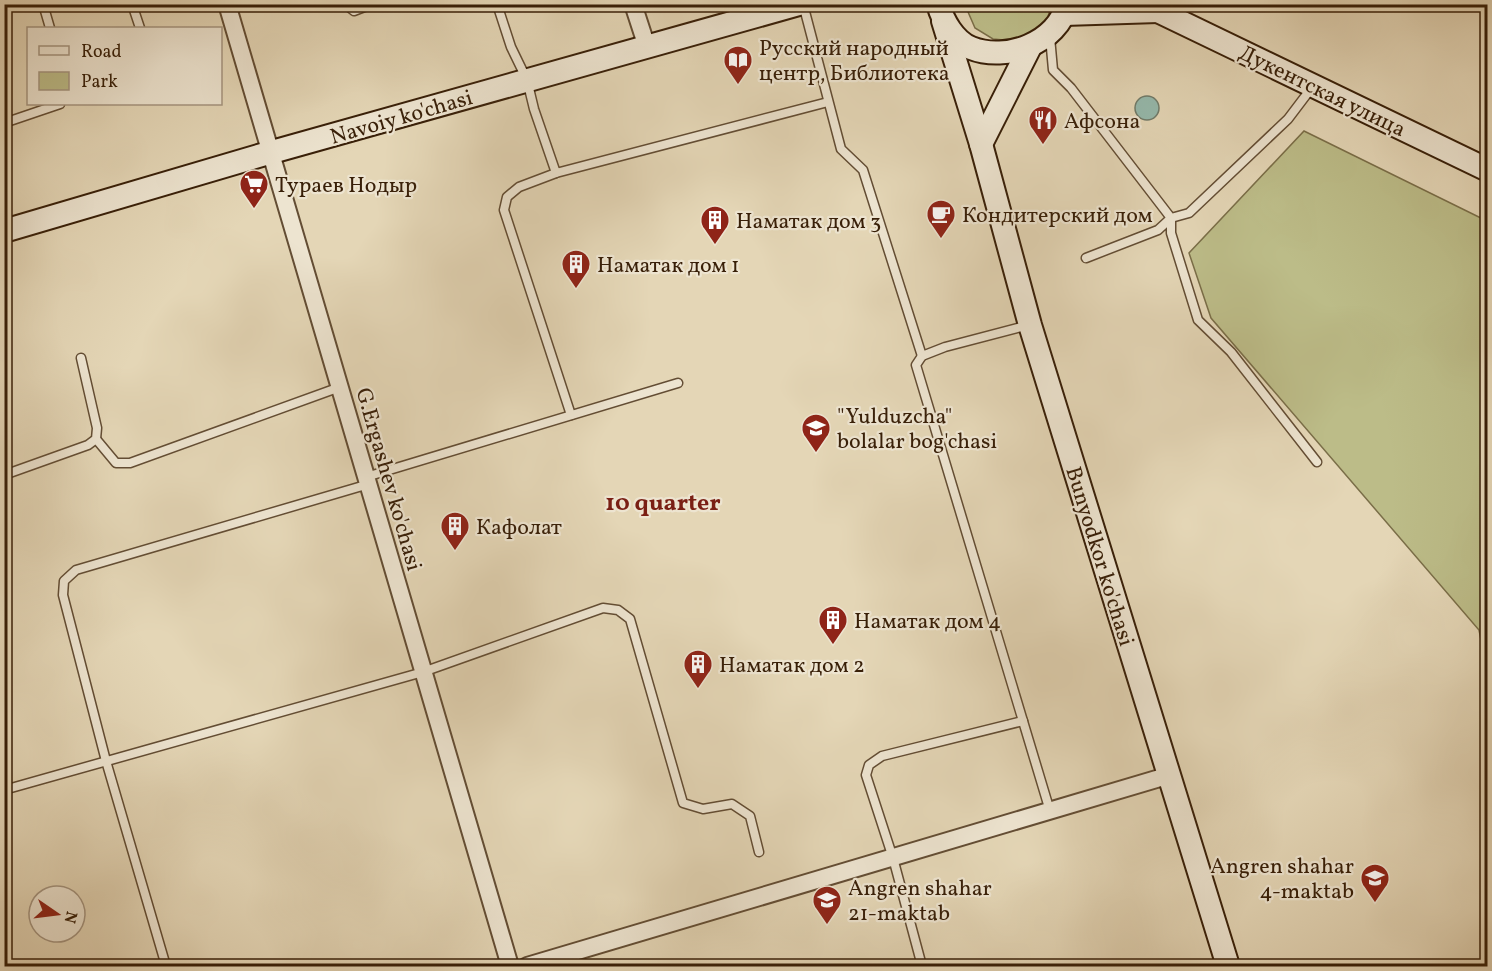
<svg xmlns="http://www.w3.org/2000/svg" width="1492" height="971" font-family="Vollkorn,serif">
<style>
.green{fill:#bcbc88;stroke:#7a6e48;stroke-width:1.5}
.water{fill:#95b9ac;stroke:#707b6a;stroke-width:1.5}
.lines{fill:none;stroke-linecap:round;stroke-linejoin:round}
.lane-casing{stroke:#634d34;stroke-width:11}
.street-casing{stroke:#634d34;stroke-width:20}
.secondary-casing{stroke:#381f08;stroke-width:26}
.lane{stroke:#ede4d0;stroke-width:8}
.street{stroke:#ede4d0;stroke-width:16}
.secondary{stroke:#ede4d0;stroke-width:22}
.labels{text-anchor:middle;stroke-width:4.5;stroke-linejoin:round;paint-order:stroke}
.poi-label{font-size:22px;fill:#381f08;stroke:#ede4d0;text-anchor:start}
.street-label{font-size:22px;fill:#381f08;stroke:#ede4d0}
.neighbourhood-label{font-size:24px;font-weight:bold;fill:#7a1f14;stroke:#ede4d0}
</style>
<rect width="100%" height="100%" fill="#e4d6b6"/>
<filter id="stains"><feTurbulence type="fractalNoise" baseFrequency=".00333" numOctaves="4"/><feColorMatrix values="0 0 0 0 .2 0 0 0 0 .09 0 0 0 0 .02 0 0 0 .5 -.17"/></filter>
<radialGradient id="worn" r=".72"><stop offset=".6" stop-color="#630" stop-opacity="0"/><stop offset="1" stop-color="#630" stop-opacity=".3"/></radialGradient>
<g class="green">
<polygon points="965,5 1051,5 1047,21 1030,36 1014,41 993,39 975,28"/>
<polygon points="1304,131 1487,221 1487,669 1479,630 1211,318 1189,253"/>
</g>
<circle class="water" cx="1147" cy="108" r="12"/>
<g class="lines">
<g class="lane-casing">
<g id="lane">
<polyline points="43,4 50,28"/>
<polyline points="132,4 140,28"/>
<polyline points="345,4 354,11 372,4"/>
<polyline points="497,4 511,47 527,80 534,109 556,173 828,102"/>
<polyline points="803,4 841,149 863,170 922,356"/>
<polyline points="1050,37 1053,70 1071,88 1171,218 1189,213 1288,119 1313,86"/>
<polyline points="4,123 60,104"/>
<polyline points="556,173 519,187 507,197 504,210 571,415"/>
<polyline points="1086,258 1158,230 1171,218 1171,233 1198,320 1231,352 1317,462"/>
<polyline points="1029,325 945,347 922,356 916,365 1050,811"/>
<polyline points="96,439 116,463 130,463 340,387"/>
<polyline points="4,475 88,445 96,439 97,428 81,358"/>
<polyline points="366,477 678,383"/>
<polyline points="4,790 423,672 603,608 618,610 630,619 683,803 703,809 732,804 750,816 759,852"/>
<polyline points="166,966 106,761 63,595 64,581 76,570 369,484"/>
<polyline points="922,966 893,858 866,775 869,765 882,756 1023,721"/>
</g>
</g>
<g class="street-casing">
<g id="street">
<polyline points="227,4 510,966"/>
<polyline points="633,4 647,47"/>
<polyline points="527,966 1170,775"/>
</g>
</g>
<g class="secondary-casing">
<g id="secondary">
<path d="M938 4C943 21 954 41 971 48 1006 62 1058 43 1067 4"/>
<polyline points="1149,4 1158,11 1488,170"/>
<polyline points="1064,14 1158,11"/>
<polyline points="943,21 981,144 1030,325 1228,966"/>
<polyline points="981,144 1030,47"/>
<polyline points="4,231 272,152 799,4"/>
</g>
</g>
<use href="#lane" class="lane"/>
<use href="#street" class="street"/>
<use href="#secondary" class="secondary"/>
</g>
<defs>
<g id="library-pin" transform="scale(1.5)"><path d="M0 17L-7.5 6A9.5 9.5 0 1 1 7.5 6Z" fill="#8f2418" stroke="#ede4d0"/><path d="M-6-4Q-3-5.5-.7-3.5V5Q-3 3-6 4ZM6-4Q3-5.5 .7-3.5V5Q3 3 6 4Z" fill="#fff"/></g>
<g id="restaurant-pin" transform="scale(1.5)"><path d="M0 17L-7.5 6A9.5 9.5 0 1 1 7.5 6Z" fill="#8f2418" stroke="#ede4d0"/><path d="M-5-6h1v4h1v-4h1v4h1v-4h1v5L-1.5 .5V6h-2V.5L-5-1ZM5-6V6H3V1.5H1.5Q1.5-4 5-6Z" fill="#fff"/></g>
<g id="supermarket-pin" transform="scale(1.5)"><path d="M0 17L-7.5 6A9.5 9.5 0 1 1 7.5 6Z" fill="#8f2418" stroke="#ede4d0"/><path d="M-6-5.5h2.5l.6 2H6L4.5 2H-2.5L-4.4-4H-6ZM-1.5 3.2a1.3 1.3 0 1 0 .1 0ZM3 3.2a1.3 1.3 0 1 0 .1 0Z" fill="#fff"/></g>
<g id="cafe-pin" transform="scale(1.5)"><path d="M0 17L-7.5 6A9.5 9.5 0 1 1 7.5 6Z" fill="#8f2418" stroke="#ede4d0"/><path d="M-5.5-4.5H6V0H3Q3 3.5 0 3.5H-2.5Q-5.5 3.5-5.5 0ZM3-3.2v2h1.7v-2ZM-6 4.5H4V6H-6Z" fill="#fff"/></g>
<g id="building-pin" transform="scale(1.5)"><path d="M0 17L-7.5 6A9.5 9.5 0 1 1 7.5 6Z" fill="#8f2418" stroke="#ede4d0"/><path d="M-4-6H4V6H1V3H-1V6H-4ZM-2.5-4.3h1.7v1.8h-1.7ZM.8-4.3h1.7v1.8H.8ZM-2.5-1h1.7V.8h-1.7ZM.8-1h1.7V.8H.8Z" fill="#fff"/></g>
<g id="school-pin" transform="scale(1.5)"><path d="M0 17L-7.5 6A9.5 9.5 0 1 1 7.5 6Z" fill="#8f2418" stroke="#ede4d0"/><path d="M0-5L7-2L0 1L-7-2ZM-4 1L0 2.5L4 1V4Q0 6-4 4Z" fill="#fff"/></g>
</defs>
<g fill-rule="evenodd">
<use href="#library-pin" x="738" y="60"/>
<use href="#restaurant-pin" x="1043" y="120"/>
<use href="#supermarket-pin" x="254" y="184"/>
<use href="#cafe-pin" x="941" y="214"/>
<use href="#building-pin" x="715" y="220"/>
<use href="#building-pin" x="576" y="264"/>
<use href="#school-pin" x="816" y="428"/>
<use href="#building-pin" x="455" y="526"/>
<use href="#building-pin" x="833" y="620"/>
<use href="#building-pin" x="698" y="664"/>
<use href="#school-pin" x="1375" y="878"/>
<use href="#school-pin" x="827" y="900"/>
</g>
<g class="labels">
<g class="poi-label">
<text x="759" y="55">Русский народный<tspan x="759" dy="25">центр, Библиотека</tspan></text>
<text x="1064" y="128">Афсона</text>
<text x="275" y="192">Тураев Нодыр</text>
<text x="962" y="222">Кондитерский дом</text>
<text x="736" y="228">Наматак дом 3</text>
<text x="597" y="272">Наматак дом 1</text>
<text x="837" y="423">"Yulduzcha"<tspan x="837" dy="25">bolalar bog'chasi</tspan></text>
<text x="476" y="534">Кафолат</text>
<text x="854" y="628">Наматак дом 4</text>
<text x="719" y="672">Наматак дом 2</text>
<text x="1354" y="873" text-anchor="end">Angren shahar<tspan x="1354" dy="25">4-maktab</tspan></text>
<text x="848" y="895">Angren shahar<tspan x="848" dy="25">21-maktab</tspan></text>
</g>
<g class="street-label">
<text transform="translate(1323 90) rotate(26)" y="8">Дукентская улица</text>
<text transform="translate(401 116) rotate(-16)" y="8">Navoiy ko'chasi</text>
<text transform="translate(390 479) rotate(74)" y="8">G.Ergashev ko'chasi</text>
<text transform="translate(1101 556) rotate(73)" y="8">Bunyodkor ko'chasi</text>
</g>
<g class="neighbourhood-label">
<text x="663" y="510">10 quarter</text>
</g>
</g>
<rect width="1492" height="971" fill="none" stroke="#e4d6b6" stroke-width="24"/>
<rect x="6" y="6" width="1480" height="959" fill="none" stroke="#381f08" stroke-width="3"/>
<rect x="12" y="12" width="1468" height="947" fill="none" stroke="#381f08" stroke-width="1.5"/>
<rect x="27" y="27" width="195" height="78" fill="#ede4d0" stroke="#a59580" stroke-width="1.5"/>
<rect x="39" y="46" width="30" height="9" fill="#ede4d0" stroke="#a59580" stroke-width="1.5"/>
<text x="81" y="57" font-size="18" fill="#381f08">Road</text>
<rect x="39" y="72" width="30" height="18" fill="#bcbc88" stroke="#a59580" stroke-width="1.5"/>
<text x="81" y="87" font-size="18" fill="#381f08">Park</text>
<g transform="translate(57 914) rotate(104)"><circle r="28" fill="#ede4d0" stroke="#a59580" stroke-width="1.5"/>
<path d="M0-4.5L10 22L0 15L-10 22Z" fill="#8f2418"/>
<text y="-9" font-size="16" font-weight="bold" text-anchor="middle" fill="#381f08">N</text>
</g>
<rect width="100%" height="100%" filter="url(#stains)"/>
<rect width="100%" height="100%" fill="url(#worn)"/>
</svg>
